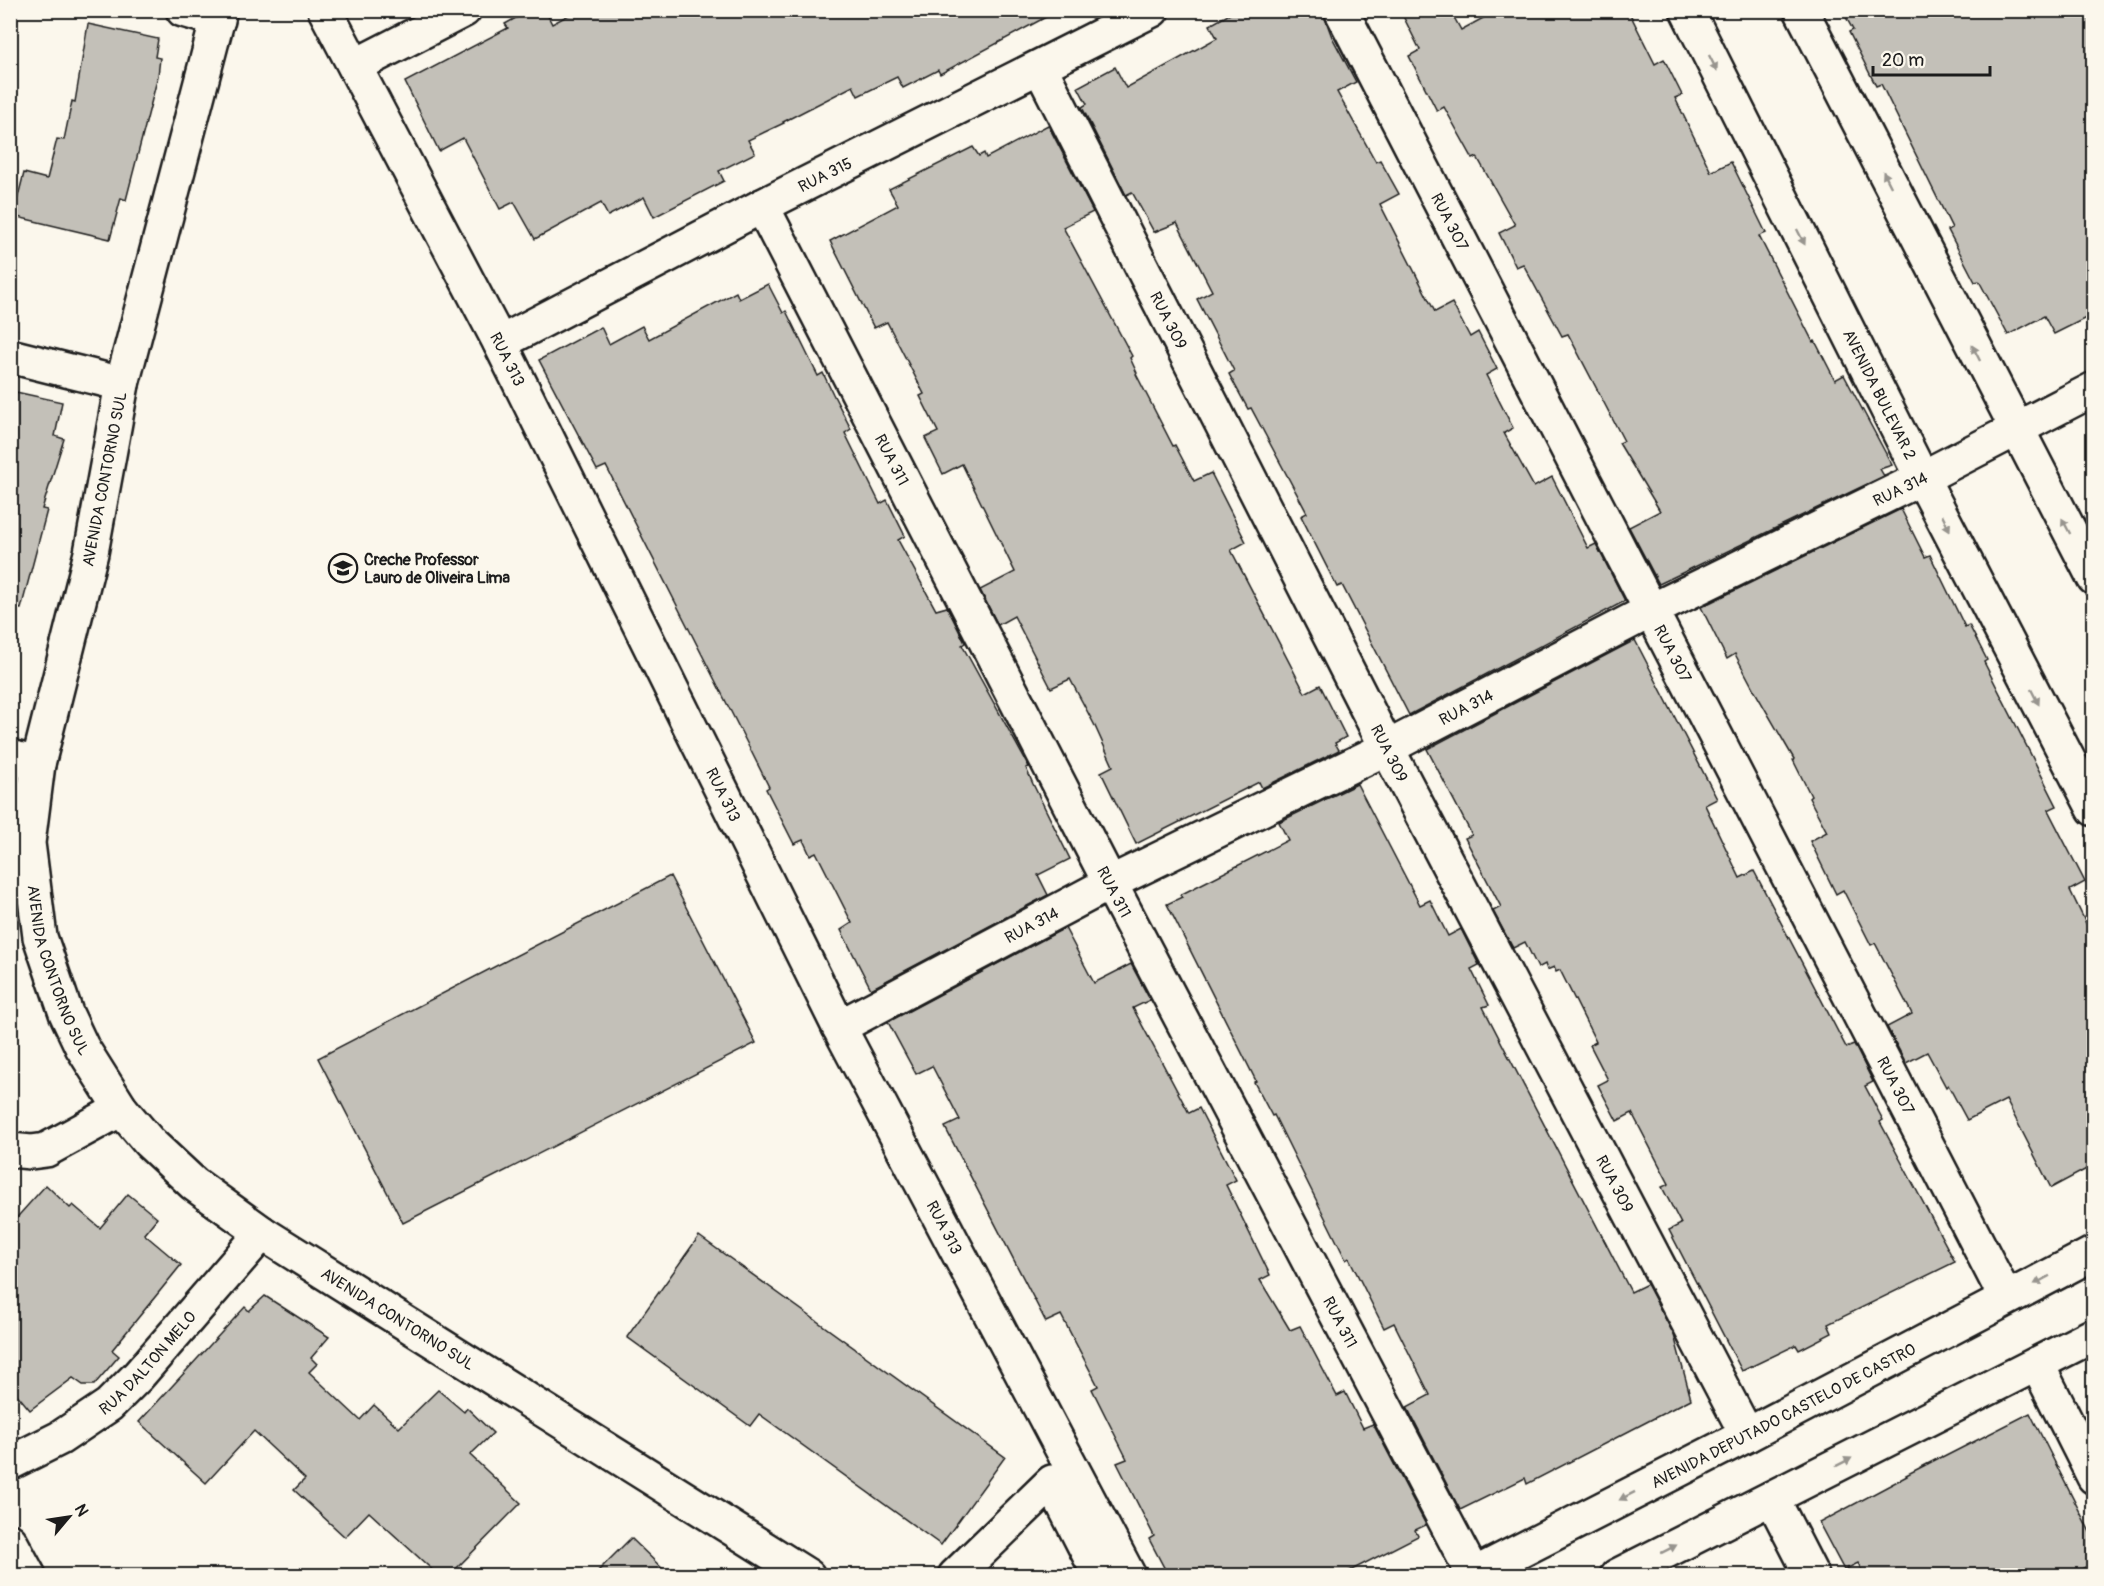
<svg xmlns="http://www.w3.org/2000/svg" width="2104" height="1586" font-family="Pangolin,sans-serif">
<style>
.building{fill:#c3c0b8;stroke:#1c1c1c;stroke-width:1.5}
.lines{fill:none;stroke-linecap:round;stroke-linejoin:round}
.street-casing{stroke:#1c1c1c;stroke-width:38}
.secondary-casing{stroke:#1c1c1c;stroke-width:38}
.street{stroke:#fbf7ec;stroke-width:33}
.secondary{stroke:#fbf7ec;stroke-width:33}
.oneway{fill:#97948e}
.labels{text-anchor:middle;stroke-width:4.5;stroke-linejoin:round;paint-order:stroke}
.street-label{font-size:16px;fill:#1c1c1c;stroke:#fbf7ec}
.poi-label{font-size:16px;font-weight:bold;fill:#1c1c1c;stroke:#fbf7ec;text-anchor:start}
</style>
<rect width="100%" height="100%" fill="#fbf7ec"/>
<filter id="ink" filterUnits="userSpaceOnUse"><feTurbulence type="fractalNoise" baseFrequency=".0167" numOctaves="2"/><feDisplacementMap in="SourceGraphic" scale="12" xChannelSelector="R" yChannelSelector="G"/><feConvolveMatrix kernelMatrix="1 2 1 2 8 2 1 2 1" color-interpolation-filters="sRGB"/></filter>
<g filter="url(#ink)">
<g class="building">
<polygon points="530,10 545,10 552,24 578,10 1059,10 940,74 938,70 903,88 897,77 858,96 853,86 783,122 784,123 748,140 755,153 719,171 724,181 654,217 644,197 608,216 601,203 535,239 514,202 500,209 463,138 439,151 405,82 508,28 505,24"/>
<polygon points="1237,10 1322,10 1332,37 1356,82 1337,92 1376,162 1380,160 1399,194 1380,204 1435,312 1452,303 1470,337 1478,332 1497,369 1486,375 1513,428 1504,433 1534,487 1552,477 1588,548 1596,544 1625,601 1409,715 1342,585 1337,587 1301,516 1307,513 1251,408 1248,409 1229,374 1234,371 1197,299 1212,291 1177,223 1154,232 1132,192 1126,195 1082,107 1087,104 1078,87 1115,67 1126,88 1217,38 1210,25"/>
<polygon points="1400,10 1450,10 1461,30 1498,10 1628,10 1655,64 1664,59 1682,95 1675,98 1711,172 1731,162 1766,233 1759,236 1813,342 1815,341 1835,380 1844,375 1892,465 1880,469 1884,476 1659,584 1629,527 1660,511 1619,443 1624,441 1568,334 1562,336 1523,264 1516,267 1499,233 1515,225 1477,157 1473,159 1444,107 1437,111 1409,56 1420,50"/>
<polygon points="1842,10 2094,10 2094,314 2054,334 2044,316 2008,335 1979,281 1975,282 1948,230 1952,228 1881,84 1876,86 1849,32 1853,30"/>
<polygon points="88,24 158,39 155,57 160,58 158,76 126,200 121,198 110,239 13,216 24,173 47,179 57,139 64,140 72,101 75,102"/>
<polygon points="1048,125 1093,212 1063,227 1132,356 1130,358 1137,373 1136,374 1173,446 1175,445 1194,481 1211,473 1246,542 1231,550 1305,693 1320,685 1346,737 1335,743 1339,750 1262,788 1259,782 1136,844 1101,772 1113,766 1094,724 1070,679 1051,688 1014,616 998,625 980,590 1015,572 962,464 943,474 925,438 938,432 920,396 924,394 887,322 874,328 830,241 898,205 889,189 973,147 979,156 984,153 986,158"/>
<polygon points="768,284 783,313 786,311 818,376 823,373 833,394 851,429 845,433 880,504 887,500 905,536 898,540 936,610 947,607 965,643 962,645 1029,767 1026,768 1033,784 1070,859 1038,875 1048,895 871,989 841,930 852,923 816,852 810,855 803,840 794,844 766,789 769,787 751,751 606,466 597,470 539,360 601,327 609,344 642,326 649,339 736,292 739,299"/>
<polygon points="16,392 62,402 55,436 64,439 42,509 47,510 21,609 10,608 10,420"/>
<polygon points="1901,509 1925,557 1930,555 1965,627 1969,625 1987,660 1984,662 2057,806 2048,810 2085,882 2070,890 2094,940 2094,1165 2051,1188 2006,1100 1967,1120 1948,1085 1946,1087 1927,1052 1906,1063 1887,1027 1912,1014 1875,943 1871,945 1843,890 1836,894 1810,841 1827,832 1809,798 1811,796 1793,760 1794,759 1754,690 1735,654 1727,659 1701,607"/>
<polygon points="1635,640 1717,799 1705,805 1740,878 1754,871 1846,1047 1854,1044 1873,1082 1865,1086 1883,1120 1880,1122 1955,1262 1828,1324 1832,1333 1799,1350 1796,1345 1742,1371 1669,1230 1681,1224 1662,1187 1669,1184 1632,1113 1617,1121 1598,1085 1608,1080 1590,1045 1596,1042 1560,970 1556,972 1554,967 1547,970 1545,964 1538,968 1525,942 1513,948 1493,911 1501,907 1465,838 1472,835 1427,749"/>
<polygon points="1357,784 1420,905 1430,900 1448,936 1461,929 1479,965 1471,969 1489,1005 1483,1007 1631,1292 1647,1284 1674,1335 1691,1399 1527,1484 1525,1478 1460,1510 1407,1407 1430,1395 1394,1323 1384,1328 1349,1258 1346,1260 1274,1115 1272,1116 1254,1082 1256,1081 1167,904 1182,897 1180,895 1288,840 1279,822"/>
<polygon points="670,876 756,1043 403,1223 318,1058"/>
<polygon points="1065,928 1094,983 1131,964 1150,1000 1133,1008 1189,1113 1199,1108 1236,1180 1226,1185 1270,1275 1260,1280 1290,1330 1300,1326 1337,1396 1345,1392 1363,1428 1373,1424 1426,1525 1415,1530 1418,1536 1342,1575 1168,1575 1149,1539 1154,1536 1117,1463 1127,1459 1092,1389 1098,1386 1061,1315 1046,1322 945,1127 960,1120 932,1066 916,1074 888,1022"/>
<polygon points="46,1185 70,1208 73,1205 100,1228 128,1194 157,1218 144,1234 181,1265 112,1350 119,1356 94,1385 83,1385 73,1378 30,1410 10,1386 10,1225"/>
<polygon points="699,1236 1005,1457 941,1545 759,1414 750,1426 627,1337"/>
<polygon points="265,1296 329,1337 311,1358 317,1364 309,1372 360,1420 374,1405 399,1428 438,1390 464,1412 467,1408 493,1433 470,1455 521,1503 450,1575 438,1575 369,1512 345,1537 294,1490 305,1479 254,1431 206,1483 139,1422 245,1307 249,1311"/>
<polygon points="2030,1413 2094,1540 2094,1563 2069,1575 1864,1575 1858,1563 1844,1570 1819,1523 1907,1476 1906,1475 1941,1457 1942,1458"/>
<polygon points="631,1538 669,1575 594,1575"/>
</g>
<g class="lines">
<g class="street-casing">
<g id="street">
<polyline points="183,10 218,20"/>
<path id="s1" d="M325 10 500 343 839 1027 1129 1576"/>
<path id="s2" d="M1341 10 2006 1298"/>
<path id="s3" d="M1687 10 1922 478 2094 809"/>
<polyline points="1801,10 2094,578"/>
<polyline points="355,66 464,10"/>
<path id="s4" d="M1040 67 1387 748 1747 1435"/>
<path id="s5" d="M762 206 1110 883 1473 1574"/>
<path id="s6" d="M500 343 762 206 1152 10"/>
<polyline points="10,356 122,384"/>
<polyline points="10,757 38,764"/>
<path id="s7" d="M839 1027 1110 883 1387 748 1650 611 1922 478 2094 389"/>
<polyline points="10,1150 31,1152 46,1150 121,1109"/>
<polyline points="2037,1364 2094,1477"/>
<path id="s8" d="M10 1463 60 1438 109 1405 138 1376 262 1233"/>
<polyline points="1772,1498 1812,1576"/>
<polyline points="10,1541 29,1576"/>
<polyline points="955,1576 1052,1482 1100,1576"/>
</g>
</g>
<g class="secondary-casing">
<g id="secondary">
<path id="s9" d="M220 10 122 384 91 553 38 764 28 843 40 937 66 1013 82 1047 121 1109 149 1142 194 1184 262 1233 808 1576"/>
<path id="s10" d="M1471 1576 1747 1435 2094 1253"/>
<polyline points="1617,1576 2094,1335"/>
</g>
</g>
<use href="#street" class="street"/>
<use href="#secondary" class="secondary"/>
</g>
<defs><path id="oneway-solid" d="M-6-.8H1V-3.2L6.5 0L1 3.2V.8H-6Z" transform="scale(1.5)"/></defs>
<g class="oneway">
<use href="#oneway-solid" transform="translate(1713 63) rotate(63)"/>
<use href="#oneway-solid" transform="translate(1887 179) rotate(-117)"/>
<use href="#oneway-solid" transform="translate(1801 237) rotate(63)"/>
<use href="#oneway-solid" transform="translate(1976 353) rotate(-117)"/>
<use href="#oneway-solid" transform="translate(1946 523) rotate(63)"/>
<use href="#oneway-solid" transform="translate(2066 526) rotate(-118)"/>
<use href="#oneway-solid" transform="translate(2035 697) rotate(63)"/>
<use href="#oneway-solid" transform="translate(2042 1280) rotate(152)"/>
<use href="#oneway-solid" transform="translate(1844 1462) rotate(-27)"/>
<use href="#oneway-solid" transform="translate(1627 1496) rotate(153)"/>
<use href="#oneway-solid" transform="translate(1669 1549) rotate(-27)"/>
</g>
</g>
<defs>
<g id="school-ring" transform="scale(1.5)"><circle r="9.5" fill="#fbf7ec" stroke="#1c1c1c" stroke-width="1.5"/><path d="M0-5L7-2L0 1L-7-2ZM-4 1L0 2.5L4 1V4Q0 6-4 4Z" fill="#1c1c1c"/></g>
</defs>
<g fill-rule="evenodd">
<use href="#school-ring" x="343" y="568"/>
</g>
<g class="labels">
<g class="street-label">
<text dy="6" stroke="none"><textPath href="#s6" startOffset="366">RUA 315</textPath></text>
<text dy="6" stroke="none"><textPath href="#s2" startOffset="238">RUA 307</textPath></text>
<text dy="6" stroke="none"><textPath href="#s4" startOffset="284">RUA 309</textPath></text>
<text dy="6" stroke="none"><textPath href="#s1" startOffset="394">RUA 313</textPath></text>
<text dy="6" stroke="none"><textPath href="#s3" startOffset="430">AVENIDA BULEVAR 2</textPath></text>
<text dy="6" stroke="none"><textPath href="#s5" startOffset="285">RUA 311</textPath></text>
<text transform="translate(104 479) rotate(-79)" y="6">AVENIDA CONTORNO SUL</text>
<text dy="6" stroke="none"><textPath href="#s7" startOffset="1190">RUA 314</textPath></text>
<text dy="6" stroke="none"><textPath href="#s2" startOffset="724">RUA 307</textPath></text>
<text dy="6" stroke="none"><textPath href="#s7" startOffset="704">RUA 314</textPath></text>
<text dy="6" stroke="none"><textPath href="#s4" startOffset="770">RUA 309</textPath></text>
<text dy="6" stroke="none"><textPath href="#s1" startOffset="880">RUA 313</textPath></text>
<text dy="6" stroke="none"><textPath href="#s5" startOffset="771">RUA 311</textPath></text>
<text dy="6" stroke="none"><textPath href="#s7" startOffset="218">RUA 314</textPath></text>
<text dy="6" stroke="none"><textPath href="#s9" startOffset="987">AVENIDA CONTORNO SUL</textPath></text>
<text dy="6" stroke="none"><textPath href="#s2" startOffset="1210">RUA 307</textPath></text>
<text dy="6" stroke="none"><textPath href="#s4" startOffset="1256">RUA 309</textPath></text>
<text dy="6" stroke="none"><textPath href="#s1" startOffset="1366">RUA 313</textPath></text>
<text dy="6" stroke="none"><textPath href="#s9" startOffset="1491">AVENIDA CONTORNO SUL</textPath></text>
<text dy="6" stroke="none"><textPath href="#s5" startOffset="1257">RUA 311</textPath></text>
<text dy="6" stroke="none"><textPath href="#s8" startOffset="172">RUA DALTON MELO</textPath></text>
<text dy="6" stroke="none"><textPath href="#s10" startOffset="351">AVENIDA DEPUTADO CASTELO DE CASTRO</textPath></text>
</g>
<g class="poi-label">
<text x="364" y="565">Creche Professor<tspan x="364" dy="18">Lauro de Oliveira Lima</tspan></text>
</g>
</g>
<rect width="2104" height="1586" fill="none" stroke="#fbf7ec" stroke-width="36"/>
<rect x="18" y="18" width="2068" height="1550" fill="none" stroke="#1c1c1c" stroke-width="2" filter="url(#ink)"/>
<g transform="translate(69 1517) rotate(61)" stroke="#fbf7ec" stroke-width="4.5" paint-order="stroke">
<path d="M0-4.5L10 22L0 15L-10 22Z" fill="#1c1c1c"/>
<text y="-9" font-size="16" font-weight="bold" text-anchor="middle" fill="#1c1c1c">N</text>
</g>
<path d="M1873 66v9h117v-9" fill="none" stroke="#1c1c1c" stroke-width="3"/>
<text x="1882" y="66" font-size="18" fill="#1c1c1c" stroke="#fbf7ec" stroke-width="4.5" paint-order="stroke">20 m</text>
</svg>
